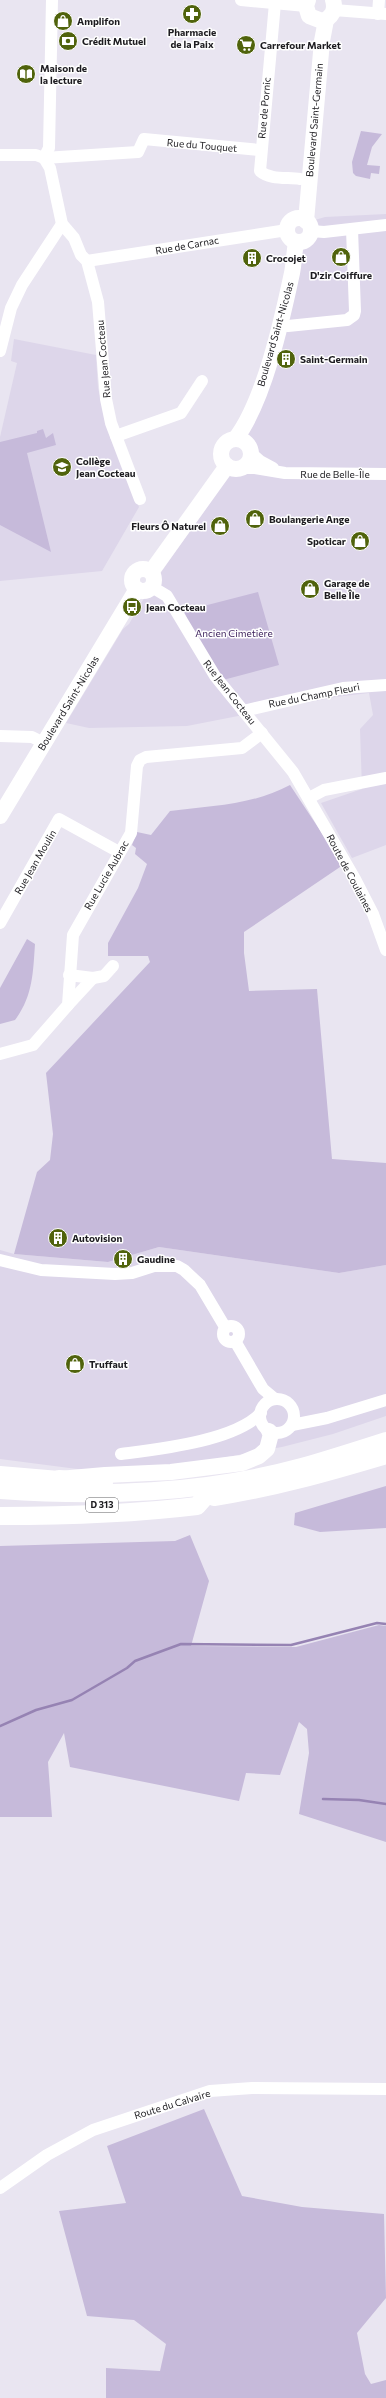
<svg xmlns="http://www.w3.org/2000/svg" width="386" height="2398" font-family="Commissioner,sans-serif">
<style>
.built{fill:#ddd6ea}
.green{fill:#c6bada}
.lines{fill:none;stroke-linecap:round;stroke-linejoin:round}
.stream{stroke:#9683b3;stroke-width:2.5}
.minor{stroke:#fff;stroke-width:12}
.major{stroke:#fff;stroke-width:16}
.highway{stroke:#fff;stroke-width:18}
.labels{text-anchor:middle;stroke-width:3;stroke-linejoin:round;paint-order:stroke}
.shield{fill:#fff;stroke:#616063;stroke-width:1}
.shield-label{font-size:9px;font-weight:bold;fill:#1d1c20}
.poi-label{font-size:10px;font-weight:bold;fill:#1d1c20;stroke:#fff;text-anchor:start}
.street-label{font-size:10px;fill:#1d1c20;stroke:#fff}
.park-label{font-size:10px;fill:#3a1e5a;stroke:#fff}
</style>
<rect width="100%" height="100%" fill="#e9e5f1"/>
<g class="built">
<polygon points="386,214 386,845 352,858 321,803 362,789 360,729 373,715 369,693 335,697 187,726 89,728 66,723 123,629 129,624 150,588 228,477 249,462 250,448 242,439 303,241 310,235 308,222 325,217"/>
<polygon points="14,339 96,355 98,388 110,435 139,507 102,571 0,581 0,437 17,363 11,361"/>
<polygon points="159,1247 339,1273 386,1265 386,1416 333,1434 282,1447 172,1467 85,1470 0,1459 0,1250 14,1254 108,1262"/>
</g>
<g class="green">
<polygon points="361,131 382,134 372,147 367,165 380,166 379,174 371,173 370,179 356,176 353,173 352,162"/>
<polygon points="43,429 46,438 53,433 56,445 27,453 51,552 0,525 0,442 37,433 37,431"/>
<polygon points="258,592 279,665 223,680 212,665 213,661 195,638 184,611"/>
<path d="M290 785 343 865 244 932V953L249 991 317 989 332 1159 386 1163V1265L339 1273 159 1247 108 1262 14 1254 37 1172 50 1160 53 1134 46 1073 150 962 148 956H108V943L138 888 147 864 135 854 136 848 132 845 137 832 151 835 170 811C211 806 253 805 290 785Z"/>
<path d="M27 939 35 944C33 973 33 996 15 1020L0 1024V988Z"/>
<polygon points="386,1486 386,1528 320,1532 294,1525 295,1513"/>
<polygon points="190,1535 209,1581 191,1646 296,1647 379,1625 386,1626 386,1842 299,1814 309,1753 307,1729 299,1722 280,1775 246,1773 239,1801 70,1767 64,1733 48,1762 52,1817 0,1817 0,1546 175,1541"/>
<polygon points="204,2109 242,2196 302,2207 384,2214 386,2298 357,2333 365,2374 371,2384 386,2380 386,2398 106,2398 106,2368 160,2371 166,2344 134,2320 87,2316 59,2211 126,2203 107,2146"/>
</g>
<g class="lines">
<g class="stream">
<polyline points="0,1726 36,1710 72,1700 127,1668 135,1661 181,1644 291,1645 377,1623 386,1624"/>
<polyline points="323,1799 359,1800 386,1804"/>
</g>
<g class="minor">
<polyline points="241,0 306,6"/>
<path d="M275 3 260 171C270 180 287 177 300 179"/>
<polyline points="334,10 386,14"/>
<polyline points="378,14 379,0"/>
<polyline points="0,155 36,155 44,158 138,152 144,139 260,150"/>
<polyline points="44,158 50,168 62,224 74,238 81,255 87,261 98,302 106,399 111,423 140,499"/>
<polyline points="44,158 49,148 52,0"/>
<polyline points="311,231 324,232 386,225"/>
<polyline points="87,261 287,230"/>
<polyline points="279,325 288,326 347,320 354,315 355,311 352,229"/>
<polyline points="0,351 11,308 22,285 62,224"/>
<polyline points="116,436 181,413 202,381"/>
<polyline points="251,453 260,461 273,468"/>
<polyline points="241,468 255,468 285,473 386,474"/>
<polyline points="152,587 167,596 215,676 293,772 355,879 373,914 386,950"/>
<polyline points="243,711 343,688 386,685"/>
<polyline points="0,736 32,737 44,743"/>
<polyline points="309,798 324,790 386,778"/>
<polyline points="0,923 59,819 119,852"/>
<polyline points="93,978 104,976 113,966"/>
<polyline points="68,1005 93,978 69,975"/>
<polyline points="0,1054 33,1045 68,1005 73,935 131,833 137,766 140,760 146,757 242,748 262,733"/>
<polyline points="0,1260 41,1270 115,1274 132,1273 154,1266 177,1266 184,1270 200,1285 225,1327"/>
<circle cx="231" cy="1334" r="8"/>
<polyline points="235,1341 263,1389 275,1399"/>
<circle cx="277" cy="1416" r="17"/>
<polyline points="292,1425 327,1418 386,1400"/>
<path d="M121 1454C159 1449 235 1441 261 1413"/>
<polyline points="0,2188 47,2155 93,2130 210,2091 252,2088 386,2089"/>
</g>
<g class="major">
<path d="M308 0 306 6 309 16 322 21C332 18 336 10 333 0"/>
<circle cx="299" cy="230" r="12"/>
<polyline points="306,221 322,41 326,20"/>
<path d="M236 438C264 401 282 320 292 273 294 263 294 253 296 243"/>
<circle cx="236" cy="454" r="15"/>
<circle cx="143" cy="580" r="11"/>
<polyline points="151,572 227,466"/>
<polyline points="0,816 137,589"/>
<polyline points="0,1474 59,1479 105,1475 171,1472 242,1463 259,1456 267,1449 271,1434 269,1431"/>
</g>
<g class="highway">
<polyline points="59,1479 104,1484"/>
<path d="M0 1490C101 1497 203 1494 302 1467 330 1459 358 1450 386 1441"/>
<path d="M214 1497C273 1488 329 1472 386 1455"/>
<path d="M0 1516C66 1516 131 1514 197 1506L204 1498"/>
</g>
</g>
<defs>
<g id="pharmacy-disc" transform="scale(1)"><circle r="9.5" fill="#50630c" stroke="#fff"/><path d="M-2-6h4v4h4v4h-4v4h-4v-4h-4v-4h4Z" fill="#fff"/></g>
<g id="shop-disc" transform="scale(1)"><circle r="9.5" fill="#50630c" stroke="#fff"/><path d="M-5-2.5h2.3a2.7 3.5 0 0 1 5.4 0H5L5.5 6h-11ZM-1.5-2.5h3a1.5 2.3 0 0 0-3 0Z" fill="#fff"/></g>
<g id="bank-disc" transform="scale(1)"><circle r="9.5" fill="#50630c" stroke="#fff"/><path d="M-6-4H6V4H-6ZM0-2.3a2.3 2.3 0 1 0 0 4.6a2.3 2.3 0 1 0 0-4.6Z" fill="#fff"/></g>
<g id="supermarket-disc" transform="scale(1)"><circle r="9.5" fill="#50630c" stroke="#fff"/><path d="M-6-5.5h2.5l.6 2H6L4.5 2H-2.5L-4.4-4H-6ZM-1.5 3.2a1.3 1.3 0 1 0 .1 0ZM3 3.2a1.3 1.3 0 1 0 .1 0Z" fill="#fff"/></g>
<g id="library-disc" transform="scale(1)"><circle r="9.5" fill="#50630c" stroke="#fff"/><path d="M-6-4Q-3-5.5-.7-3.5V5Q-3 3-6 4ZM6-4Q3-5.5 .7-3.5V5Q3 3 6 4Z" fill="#fff"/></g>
<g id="building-disc" transform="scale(1)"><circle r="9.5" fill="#50630c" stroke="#fff"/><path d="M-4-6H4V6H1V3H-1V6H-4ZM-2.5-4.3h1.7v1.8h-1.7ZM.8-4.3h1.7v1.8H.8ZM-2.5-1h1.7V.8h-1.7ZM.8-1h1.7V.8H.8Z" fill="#fff"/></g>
<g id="school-disc" transform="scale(1)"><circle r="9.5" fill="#50630c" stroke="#fff"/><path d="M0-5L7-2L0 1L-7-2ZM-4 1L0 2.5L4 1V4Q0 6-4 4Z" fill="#fff"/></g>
<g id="bus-disc" transform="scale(1)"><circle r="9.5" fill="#50630c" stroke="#fff"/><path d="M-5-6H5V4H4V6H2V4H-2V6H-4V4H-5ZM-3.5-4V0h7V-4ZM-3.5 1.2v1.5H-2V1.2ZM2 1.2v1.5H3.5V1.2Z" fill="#fff"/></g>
</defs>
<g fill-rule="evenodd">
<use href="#pharmacy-disc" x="192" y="14"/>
<use href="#shop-disc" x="63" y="21"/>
<use href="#bank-disc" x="68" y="41"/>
<use href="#supermarket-disc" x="246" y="45"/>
<use href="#library-disc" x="26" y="74"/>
<use href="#shop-disc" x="341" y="257"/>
<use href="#building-disc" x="252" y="258"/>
<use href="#building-disc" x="286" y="359"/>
<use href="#school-disc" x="62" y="467"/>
<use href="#shop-disc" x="255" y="519"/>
<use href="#shop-disc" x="220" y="526"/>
<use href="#shop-disc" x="360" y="541"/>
<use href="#shop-disc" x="310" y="589"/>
<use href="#bus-disc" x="132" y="607"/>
<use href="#building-disc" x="58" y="1238"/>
<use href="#building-disc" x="123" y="1259"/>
<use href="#shop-disc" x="75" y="1364"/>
</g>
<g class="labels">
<rect class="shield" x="86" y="1498" width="32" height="14" rx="3"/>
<g class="shield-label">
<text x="102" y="1508">D 313</text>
</g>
<g class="poi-label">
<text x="77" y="25">Amplifon</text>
<text x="192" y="36" text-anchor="middle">Pharmacie<tspan x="192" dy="12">de la Paix</tspan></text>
<text x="82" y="45">Crédit Mutuel</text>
<text x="260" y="49">Carrefour Market</text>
<text x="40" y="72">Maison de<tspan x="40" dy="12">la lecture</tspan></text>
<text x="266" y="262">Crocojet</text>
<text x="341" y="279" text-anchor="middle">D'zir Coiffure</text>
<text x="300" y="363">Saint-Germain</text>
<text x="76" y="465">Collège<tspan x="76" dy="12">Jean Cocteau</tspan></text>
<text x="269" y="523">Boulangerie Ange</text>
<text x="206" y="530" text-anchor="end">Fleurs Ô Naturel</text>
<text x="346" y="545" text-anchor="end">Spoticar</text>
<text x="324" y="587">Garage de<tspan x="324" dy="12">Belle Île</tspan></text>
<text x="146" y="611">Jean Cocteau</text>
<text x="72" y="1242">Autovision</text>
<text x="137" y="1263">Gaudine</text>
<text x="89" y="1368">Truffaut</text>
</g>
<g class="street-label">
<text transform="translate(264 108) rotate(-85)" y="4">Rue de Pornic</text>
<text transform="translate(314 120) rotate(-85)" y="4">Boulevard Saint-Germain</text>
<text transform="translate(202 145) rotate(5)" y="4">Rue du Touquet</text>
<text transform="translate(187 245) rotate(-10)" y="4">Rue de Carnac</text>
<text transform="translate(275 334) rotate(-74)" y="4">Boulevard Saint-Nicolas</text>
<text transform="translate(103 359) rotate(-95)" y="4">Rue Jean Cocteau</text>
<text x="335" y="478">Rue de Belle-Île</text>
<text transform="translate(230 692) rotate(52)" y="4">Rue Jean Cocteau</text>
<text transform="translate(314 695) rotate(-11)" y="4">Rue du Champ Fleuri</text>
<text transform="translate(68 703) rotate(-59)" y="4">Boulevard Saint-Nicolas</text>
<text transform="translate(35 862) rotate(-60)" y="4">Rue Jean Moulin</text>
<text transform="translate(350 873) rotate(62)" y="4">Route de Coulaines</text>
<text transform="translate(106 875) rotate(-60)" y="4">Rue Lucie Aubrac</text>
<text transform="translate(172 2104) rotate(-17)" y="4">Route du Calvaire</text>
</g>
<g class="park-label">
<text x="234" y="637">Ancien Cimetière</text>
</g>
</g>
</svg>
